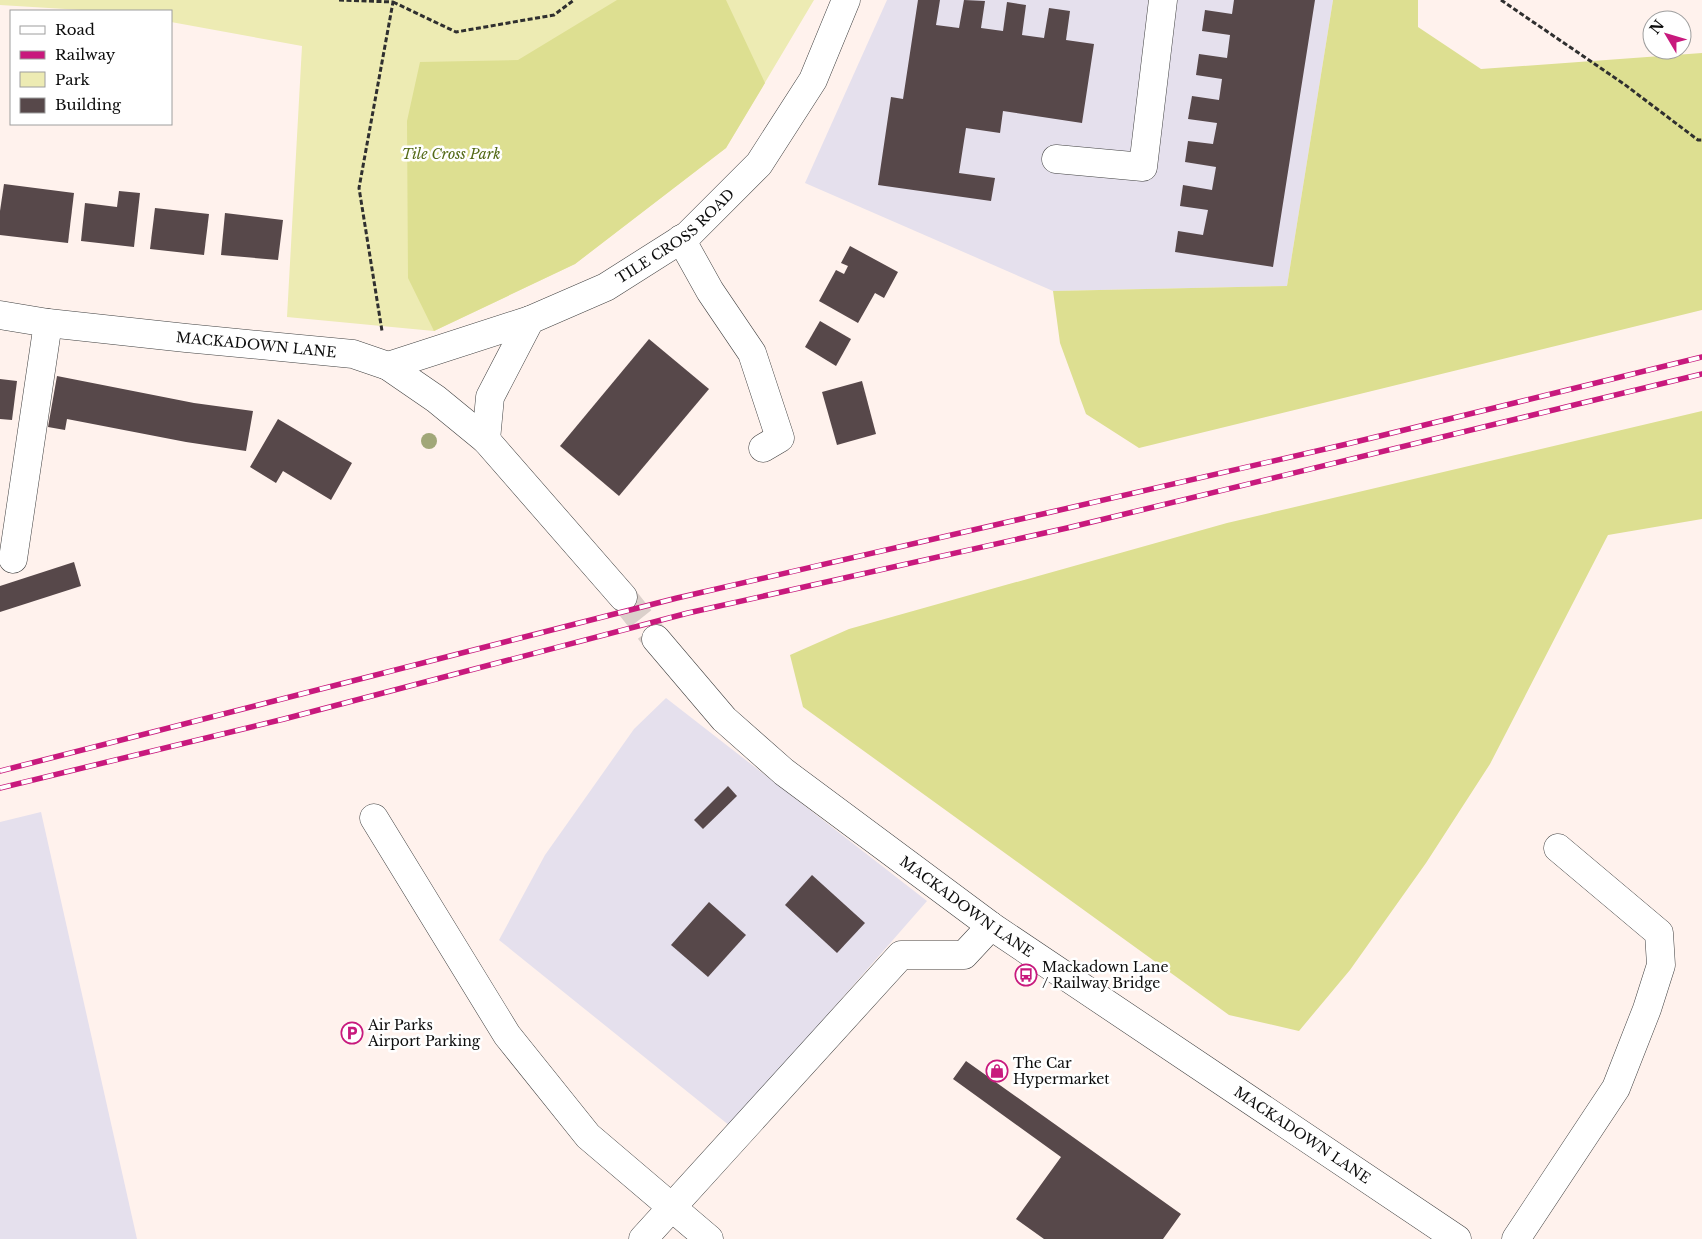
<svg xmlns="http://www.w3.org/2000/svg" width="1702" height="1239" font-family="'Libre Baskerville',serif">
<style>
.industrial{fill:#e5e0ed}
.green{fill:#edebb3}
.forest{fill:#dddf91}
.building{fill:#57484a}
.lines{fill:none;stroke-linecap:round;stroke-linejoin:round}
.minor-tunnel{stroke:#dbd0cb;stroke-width:28;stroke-dasharray:28 14;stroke-linecap:butt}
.minor-casing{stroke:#404040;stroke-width:29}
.path{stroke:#2f2f2f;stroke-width:3;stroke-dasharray:5 2.5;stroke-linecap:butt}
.minor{stroke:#fff;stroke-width:28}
.rail-casing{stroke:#c8197d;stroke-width:5.5}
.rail{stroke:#fff;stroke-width:4;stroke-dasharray:11;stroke-linecap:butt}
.tree{fill:#a1a778}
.labels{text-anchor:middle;stroke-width:5;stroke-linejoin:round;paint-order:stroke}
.park-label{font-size:14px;font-style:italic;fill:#546a18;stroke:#fff}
.street-label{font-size:14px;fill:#0d0d0d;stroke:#fff}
.poi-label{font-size:14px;fill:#0d0d0d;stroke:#fff;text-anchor:start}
</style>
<rect width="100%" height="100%" fill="#fff2ed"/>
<g class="industrial">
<polygon points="887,0 1333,0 1287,286 1053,291 805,183"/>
<polygon points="666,698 927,901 730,1126 499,940 545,855 634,729"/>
<polygon points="41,812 137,1239 0,1239 0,822"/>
</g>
<polygon class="green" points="0,0 814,0 726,148 575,264 434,331 287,317 302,46 171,22 171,11 98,11 0,5"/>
<g class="forest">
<polygon points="617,0 726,0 765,83 726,148 575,264 434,331 408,278 407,121 420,62 518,60"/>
<polygon points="1333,0 1418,0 1418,27 1481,69 1702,53 1702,310 1139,448 1086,414 1060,343 1053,291 1287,286"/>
<polygon points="1702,411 1702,519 1608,535 1490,764 1426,863 1350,970 1299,1031 1229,1015 803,707 790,655 849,629 1227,523"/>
</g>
<g class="building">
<polygon points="918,0 940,0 936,25 959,28 964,0 985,1 981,28 1003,31 1007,2 1026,5 1022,35 1044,38 1049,8 1070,11 1066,40 1094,44 1082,123 1003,111 1000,133 966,128 959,173 995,178 991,201 878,185 891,97 903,99"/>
<polygon points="1234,0 1315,0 1273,267 1175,252 1178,231 1203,235 1208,210 1180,206 1183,185 1212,190 1216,167 1185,162 1188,141 1213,144 1217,123 1188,119 1192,96 1219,100 1222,79 1196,75 1199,54 1227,58 1230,35 1202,31 1205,10 1232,14"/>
<polygon points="4,184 74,193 68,243 0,235 0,211"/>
<polygon points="119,191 140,193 134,247 81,241 85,203 117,207"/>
<polygon points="155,208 209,214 204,255 150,249"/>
<polygon points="225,213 283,220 278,260 221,255"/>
<polygon points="850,246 898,272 884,298 875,293 858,323 819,301 836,270 844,274 848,266 841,263"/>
<polygon points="820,321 851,339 836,366 805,347"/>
<polygon points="649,339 709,389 619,496 560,446"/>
<polygon points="57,376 194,403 253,411 246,451 186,442 67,419 65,430 48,427"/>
<polygon points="0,379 17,381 12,420 0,419"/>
<polygon points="862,381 876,434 837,445 822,392"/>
<polygon points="278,419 352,463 331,500 283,471 276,483 250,467"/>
<polygon points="74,562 81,586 0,612 0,586"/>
<polygon points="728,786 737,796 703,829 694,820"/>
<polygon points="812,875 865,923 837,953 785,905"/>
<polygon points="709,902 746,935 708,977 671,945"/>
<polygon points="966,1061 1181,1214 1163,1239 1044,1239 1016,1219 1061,1157 953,1079"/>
</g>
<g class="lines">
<polyline class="minor-tunnel" points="623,597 656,639"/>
<g class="minor-casing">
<g id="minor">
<polyline points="1056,159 1143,167 1163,0"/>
<polyline points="681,239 710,291 752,353 780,438 763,448"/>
<path id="s1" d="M0 315 48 323 186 338 353 354 388 366 436 399 486 440 623 597"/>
<polyline points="388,366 530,320"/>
<path id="s2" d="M486 440 490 397 530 320 606 287 688 235 759 164 813 80 846 0"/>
<polyline points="13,559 48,323"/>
<path id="s3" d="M656 639 724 719 784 772 991 926 1457 1239"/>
<polyline points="374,818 507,1035 588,1136 709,1239"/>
<polyline points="643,1239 901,955 964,955 991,926"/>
<polyline points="1516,1239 1616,1088 1647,1009 1661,965 1659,933 1558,848"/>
</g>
</g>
<g class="path">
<polyline points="339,0 393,2 359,188 382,331"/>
<polyline points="1501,0 1624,84 1698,140 1702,140"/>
<polyline points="393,2 456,32 554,15 574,0"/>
</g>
<use href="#minor" class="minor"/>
<g class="rail-casing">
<g id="rail">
<polyline points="0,771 677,598 1347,444 1702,357"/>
<polyline points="0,788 284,719 688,613 1067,528 1702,374"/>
</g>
</g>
<use href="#rail" class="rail"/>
</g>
<circle class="tree" cx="429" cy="441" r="8"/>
<defs>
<g id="bus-ring" transform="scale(1.125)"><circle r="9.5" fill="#fff" stroke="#c8197d" stroke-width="1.5"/><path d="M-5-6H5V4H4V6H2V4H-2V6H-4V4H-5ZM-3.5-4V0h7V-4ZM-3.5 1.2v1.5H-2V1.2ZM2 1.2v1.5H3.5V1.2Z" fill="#c8197d"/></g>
<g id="parking-ring" transform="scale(1.125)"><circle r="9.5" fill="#fff" stroke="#c8197d" stroke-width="1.5"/><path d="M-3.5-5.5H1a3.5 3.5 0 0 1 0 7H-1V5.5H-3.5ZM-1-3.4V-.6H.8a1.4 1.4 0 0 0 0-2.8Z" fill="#c8197d"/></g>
<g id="shop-ring" transform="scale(1.125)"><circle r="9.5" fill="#fff" stroke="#c8197d" stroke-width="1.5"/><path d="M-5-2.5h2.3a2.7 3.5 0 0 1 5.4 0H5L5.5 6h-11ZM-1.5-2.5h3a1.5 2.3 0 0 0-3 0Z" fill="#c8197d"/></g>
</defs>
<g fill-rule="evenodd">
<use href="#bus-ring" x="1026" y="975"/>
<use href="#parking-ring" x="352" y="1033"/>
<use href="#shop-ring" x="997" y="1071"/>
</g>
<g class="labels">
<g class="park-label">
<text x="451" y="159">Tile Cross Park</text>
</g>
<g class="street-label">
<text dy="5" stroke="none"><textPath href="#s2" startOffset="299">TILE CROSS ROAD</textPath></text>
<text dy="5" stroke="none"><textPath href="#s1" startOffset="258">MACKADOWN LANE</textPath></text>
<text dy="5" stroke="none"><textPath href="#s3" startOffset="412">MACKADOWN LANE</textPath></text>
<text dy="5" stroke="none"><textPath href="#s3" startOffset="818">MACKADOWN LANE</textPath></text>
</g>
<g class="poi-label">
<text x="1042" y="972">Mackadown Lane<tspan x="1042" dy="16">/ Railway Bridge</tspan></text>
<text x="368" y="1030">Air Parks<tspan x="368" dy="16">Airport Parking</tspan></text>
<text x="1013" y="1068">The Car<tspan x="1013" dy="16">Hypermarket</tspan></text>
</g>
</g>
<rect x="10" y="10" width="162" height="115" fill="#ffffff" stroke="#9e9e9e"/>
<rect x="20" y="26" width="25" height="8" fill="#ffffff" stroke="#9e9e9e"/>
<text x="55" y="35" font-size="15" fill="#0d0d0d">Road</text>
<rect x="20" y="51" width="25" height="8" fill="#c8197d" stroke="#9e9e9e"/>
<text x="55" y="60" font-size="15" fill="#0d0d0d">Railway</text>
<rect x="20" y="72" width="25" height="15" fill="#edebb3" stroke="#9e9e9e"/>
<text x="55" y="85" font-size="15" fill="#0d0d0d">Park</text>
<rect x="20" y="98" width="25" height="15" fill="#57484a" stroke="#9e9e9e"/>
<text x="55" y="110" font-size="15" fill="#0d0d0d">Building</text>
<g transform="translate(1667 35) rotate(308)"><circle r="24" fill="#ffffff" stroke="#9e9e9e"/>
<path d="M0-4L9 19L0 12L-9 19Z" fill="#c8197d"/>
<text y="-8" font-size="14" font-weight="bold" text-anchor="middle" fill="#0d0d0d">N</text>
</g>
</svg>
